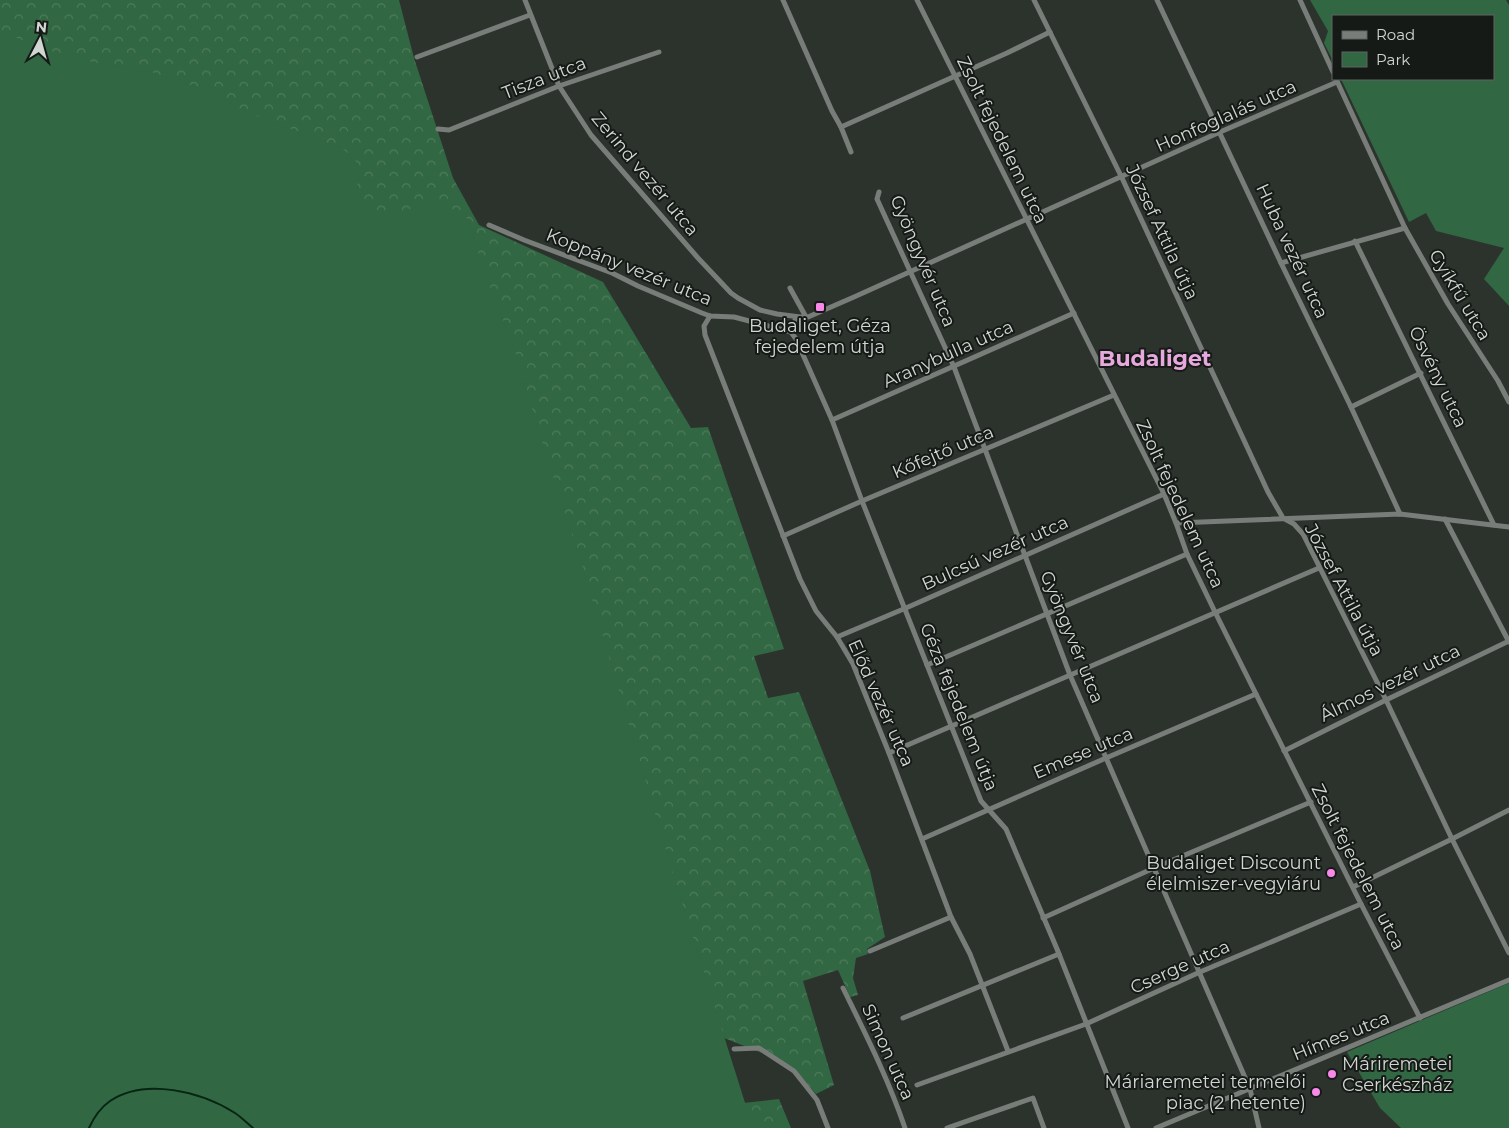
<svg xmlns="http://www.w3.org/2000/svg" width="1509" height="1128" font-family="Montserrat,sans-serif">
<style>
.forest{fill:url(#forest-crowns)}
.park{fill:#316742}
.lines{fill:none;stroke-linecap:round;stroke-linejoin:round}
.stream{stroke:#072512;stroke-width:2}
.street{stroke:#797d7a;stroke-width:5}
.poi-dot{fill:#f888e9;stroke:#161a17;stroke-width:2}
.labels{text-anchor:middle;stroke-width:4;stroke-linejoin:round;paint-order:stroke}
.street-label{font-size:18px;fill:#d2d6d3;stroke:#161a17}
.poi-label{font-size:18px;fill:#d2d6d3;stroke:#161a17;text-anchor:end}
.district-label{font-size:22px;font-weight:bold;fill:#e7a9dd;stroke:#161a17}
</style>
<defs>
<pattern id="forest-crowns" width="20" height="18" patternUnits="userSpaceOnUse" patternTransform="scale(1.25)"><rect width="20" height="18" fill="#316742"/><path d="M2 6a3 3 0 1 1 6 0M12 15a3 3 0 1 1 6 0" fill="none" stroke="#4e7c5c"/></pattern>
</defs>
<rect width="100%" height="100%" fill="#2c332d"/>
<polygon class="forest" points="0,0 399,0 414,58 453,178 479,225 603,282 691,428 708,427 784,649 754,656 768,698 799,692 870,871 885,937 867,949 868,954 856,958 853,978 858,995 850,997 838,970 803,981 834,1085 816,1094 803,1079 775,1058 724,1038 743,1103 779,1099 791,1128 15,1128 0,1112"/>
<g class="park">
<polygon points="1310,0 1506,0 1509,5 1509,306 1484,279 1504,248 1436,231 1426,213 1409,222 1341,79 1493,79 1493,16 1333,16 1333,61 1324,43 1328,31"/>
<path d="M0 31 44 49 70 57 101 64 151 72 213 93 246 112 341 148C367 165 356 172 357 198L379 214 393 210 405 211 422 205 436 204 465 213 483 269 513 345 542 442 582 565 671 868 753 1128H0Z"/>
<polygon points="1509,983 1509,1128 1401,1128 1380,1108 1347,1052"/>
</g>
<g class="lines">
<path class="stream" d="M89 1128C94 1117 100 1108 110 1101 145 1077 202 1092 235 1113 241 1117 247 1123 253 1128"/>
<g class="street">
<polyline points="525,0 559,86 591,135 698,258 731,293 738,298 760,310 777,314 800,317 808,317 854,297 1220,132 1337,82"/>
<polyline points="783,0 832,111 841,127 851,152"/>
<polyline points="917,0 1164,494 1176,523 1187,554 1215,612 1361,904 1420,1018"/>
<polyline points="1034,0 1122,178 1268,492 1283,518 1294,524 1303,534 1386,700 1452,839 1509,953"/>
<polyline points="1157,0 1281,263 1351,407 1400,514"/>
<polyline points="1300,0 1333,72"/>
<polyline points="417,57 530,15"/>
<polyline points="1336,79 1405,228 1448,304 1498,381 1509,402"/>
<polyline points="841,127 1007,53 1050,32"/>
<polyline points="438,129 449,130 559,86 659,52"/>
<polyline points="879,192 877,199 954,367 1070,675 1250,1089 1259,1128"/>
<polyline points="489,225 524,240 612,273 638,286 702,313 710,316 734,317 791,332"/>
<polyline points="1355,241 1494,525"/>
<polyline points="1281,263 1405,228"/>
<polyline points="790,288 806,317"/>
<polyline points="710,316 704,326 705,335 800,579 816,611 837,637 853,664 889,753 951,917 970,954 1008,1051"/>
<polyline points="791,332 796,339 832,420 862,501 981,801 1006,829 1057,949 1128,1128"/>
<polyline points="791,332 796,317"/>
<polyline points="1351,407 1421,373"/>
<polyline points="832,420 1074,313"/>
<polyline points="1445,519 1509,642"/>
<polyline points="1176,523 1400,514 1509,527"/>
<polyline points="783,536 862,501 1114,395"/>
<polyline points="837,637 906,608 1164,494"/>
<polyline points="927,665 1187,554"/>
<polyline points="1284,751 1386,700 1509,641"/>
<polyline points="889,753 1319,568"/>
<polyline points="922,839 1106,758 1256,694"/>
<polyline points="1353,887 1452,839 1509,810"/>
<polyline points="1043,918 1154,868 1311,802"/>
<polyline points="870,951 951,917"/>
<path d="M843 988C866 1035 888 1078 905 1128"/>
<polyline points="903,1018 1059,954"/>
<polyline points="734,1049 759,1048 794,1071 817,1100 828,1128"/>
<polyline points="917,1085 1086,1024 1200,972 1361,904"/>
<polyline points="947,1128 1033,1098 1044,1128"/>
<polyline points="1156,1128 1509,980"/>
</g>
</g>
<g class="poi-dot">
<rect x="815" y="302" width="10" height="10" rx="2.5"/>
<circle cx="1331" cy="873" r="5"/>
<circle cx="1332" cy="1074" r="5"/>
<circle cx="1316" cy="1092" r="5"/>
</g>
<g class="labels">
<g class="street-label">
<text transform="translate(544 78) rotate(-21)" y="6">Tisza utca</text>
<text transform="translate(1226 116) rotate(-24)" y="6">Honfoglalás utca</text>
<text transform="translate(1002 140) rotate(64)" y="6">Zsolt fejedelem utca</text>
<text transform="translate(645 174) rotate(50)" y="6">Zerind vezér utca</text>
<text transform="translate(1162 232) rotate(65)" y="6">József Attila útja</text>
<text transform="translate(1292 251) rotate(65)" y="6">Huba vezér utca</text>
<text transform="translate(923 261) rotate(67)" y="6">Gyöngyvér utca</text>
<text transform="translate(629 267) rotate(22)" y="6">Koppány vezér utca</text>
<text transform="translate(1460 295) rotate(59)" y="6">Gyíkfű utca</text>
<text transform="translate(948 354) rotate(-24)" y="6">Aranybulla utca</text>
<text transform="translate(1438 377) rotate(64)" y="6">Ösvény utca</text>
<text transform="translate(943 452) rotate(-23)" y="6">Kőfejtő utca</text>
<text transform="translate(1180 504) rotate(65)" y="6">Zsolt fejedelem utca</text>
<text transform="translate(995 553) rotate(-24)" y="6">Bulcsú vezér utca</text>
<text transform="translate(1344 590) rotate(62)" y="6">József Attila útja</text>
<text transform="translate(1072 637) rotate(68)" y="6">Gyöngyvér utca</text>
<text transform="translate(1390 683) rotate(-26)" y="6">Álmos vezér utca</text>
<text transform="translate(881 703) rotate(66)" y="6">Előd vezér utca</text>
<text transform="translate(959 707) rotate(68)" y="6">Géza fejedelem útja</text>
<text transform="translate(1083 753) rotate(-23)" y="6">Emese utca</text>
<text transform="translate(1358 867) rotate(63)" y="6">Zsolt fejedelem utca</text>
<text transform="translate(1180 967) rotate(-24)" y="6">Cserge utca</text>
<text transform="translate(1341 1036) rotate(-22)" y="6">Hímes utca</text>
<text transform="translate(888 1052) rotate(66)" y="6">Simon utca</text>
</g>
<g class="poi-label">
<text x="820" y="332" text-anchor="middle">Budaliget, Géza<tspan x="820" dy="21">fejedelem útja</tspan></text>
<text x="1321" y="869">Budaliget Discount<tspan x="1321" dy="21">élelmiszer-vegyiáru</tspan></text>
<text x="1342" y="1070" text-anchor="start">Máriremetei<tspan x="1342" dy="21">Cserkészház</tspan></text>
<text x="1306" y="1088">Máriaremetei termelői<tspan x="1306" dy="21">piac (2 hetente)</tspan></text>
</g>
<g class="district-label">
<text x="1155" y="366">Budaliget</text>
</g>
</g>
<rect x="1332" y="15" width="162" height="65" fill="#161a17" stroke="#616562"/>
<rect x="1342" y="31" width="25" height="8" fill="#797d7a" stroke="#616562"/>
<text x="1376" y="40" font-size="15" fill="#d2d6d3">Road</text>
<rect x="1342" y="52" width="25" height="15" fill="#316742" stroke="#616562"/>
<text x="1376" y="65" font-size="15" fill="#d2d6d3">Park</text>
<g transform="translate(40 40) rotate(6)" stroke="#161a17" stroke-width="4" paint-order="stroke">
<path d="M0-4L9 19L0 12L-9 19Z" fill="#d2d6d3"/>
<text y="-8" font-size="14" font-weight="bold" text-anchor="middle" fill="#d2d6d3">N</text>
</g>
</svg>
